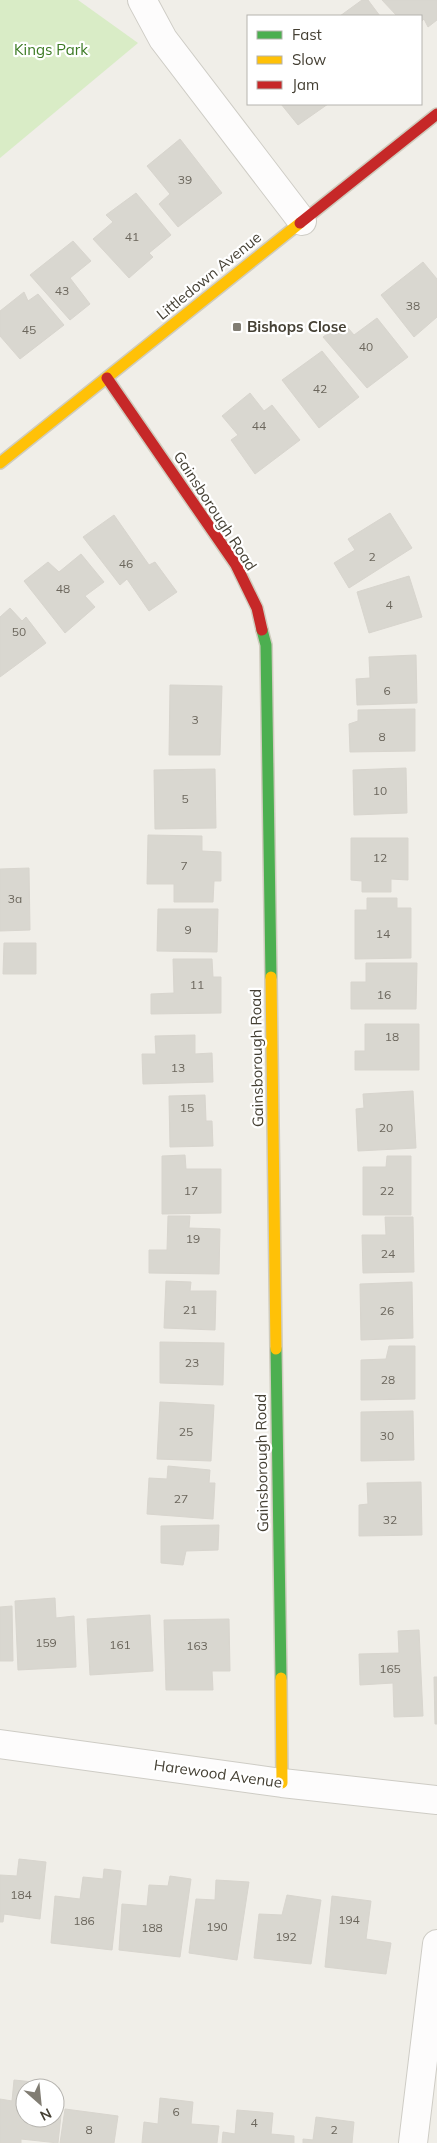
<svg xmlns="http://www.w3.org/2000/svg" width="437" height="2143" font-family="Mulish,sans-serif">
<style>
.green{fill:#d9ecc6}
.building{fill:#d9d7d0;stroke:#d8d5ce}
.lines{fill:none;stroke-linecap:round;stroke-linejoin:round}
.street-casing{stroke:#ceccc5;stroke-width:30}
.fast-casing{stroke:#cfccbe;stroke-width:14}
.slow-casing{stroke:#cfccbe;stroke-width:14}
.jam-casing{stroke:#cfccbe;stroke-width:14}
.street{stroke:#fdfcfc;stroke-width:28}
.fast{stroke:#4caf50;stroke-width:11}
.slow{stroke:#ffc107;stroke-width:11}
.jam{stroke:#c62828;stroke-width:11}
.poi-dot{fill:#817d73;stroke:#fff;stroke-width:2}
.labels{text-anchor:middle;stroke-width:4.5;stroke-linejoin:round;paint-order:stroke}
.number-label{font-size:12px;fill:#6b665c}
.park-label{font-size:15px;fill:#3c7a24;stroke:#fff}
.street-label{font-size:15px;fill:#454034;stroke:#fff}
.poi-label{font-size:15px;font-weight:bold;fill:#454034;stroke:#fff;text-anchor:start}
</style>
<rect width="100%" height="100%" fill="#f0eee8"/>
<polygon class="green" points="0,0 78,0 138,43 0,158"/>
<g class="building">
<polygon points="362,0 368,0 380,16 340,16"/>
<polygon points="382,0 437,0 437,20 428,27 424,19 421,22 421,16 397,16"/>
<polygon points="281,104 328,104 298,125"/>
<polygon points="180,139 222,193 178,227 159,204 170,194 147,166"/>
<polygon points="136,193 171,235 149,253 153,257 129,278 93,239 113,222 106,215"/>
<polygon points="73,241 91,261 70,278 90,304 70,320 30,275"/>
<polygon points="423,262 437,279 437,317 414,337 381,295"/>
<polygon points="24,292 28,301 38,294 64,325 20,359 0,336 0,311"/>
<polygon points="377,318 408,357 367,388 323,337 343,322 354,335"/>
<polygon points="322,351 359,397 319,428 282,380"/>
<polygon points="250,393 264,411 272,405 300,440 255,474 231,440 238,435 222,416"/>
<polygon points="390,513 412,548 349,588 334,563 355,550 348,539"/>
<polygon points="114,515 149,565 155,562 177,592 149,611 127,579 120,585 83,537"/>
<polygon points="81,554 104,582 85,596 95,607 65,633 24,581 48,562 59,572"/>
<polygon points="409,576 422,617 369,633 357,592"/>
<polygon points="10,608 22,621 26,617 46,643 0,677 0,617"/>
<polygon points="416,655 417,703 357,705 356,679 370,678 369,657"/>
<polygon points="170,685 222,686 220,755 169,755"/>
<polygon points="415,709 415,751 350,752 349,724 358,721 358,710"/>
<polygon points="406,768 407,813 354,815 353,770"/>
<polygon points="215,769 216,828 155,829 154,770"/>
<polygon points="148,835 202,836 202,851 221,852 221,881 214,881 213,902 174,902 174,884 147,884"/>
<polygon points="351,838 408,838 408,880 391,879 391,892 362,892 362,881 351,880"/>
<polygon points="29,868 30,930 0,931 0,869"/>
<polygon points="367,898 397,898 397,908 411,908 411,958 355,959 355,910 367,910"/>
<polygon points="158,909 218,909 217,952 157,951"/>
<polygon points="4,943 36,943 36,974 3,974"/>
<polygon points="173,959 212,959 213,977 221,977 221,1013 151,1014 151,994 174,993"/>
<polygon points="366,963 417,963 416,1009 351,1009 351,982 366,982"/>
<polygon points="365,1024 419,1024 419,1070 355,1070 355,1051 365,1051"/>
<polygon points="195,1035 195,1054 212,1053 213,1082 143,1084 142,1054 156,1054 155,1036"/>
<polygon points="413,1091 416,1148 358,1151 356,1109 364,1108 363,1094"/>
<polygon points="205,1095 206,1121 212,1121 213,1146 170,1147 169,1096"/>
<polygon points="185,1155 186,1169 221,1169 221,1213 162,1214 162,1156"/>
<polygon points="387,1156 411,1156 411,1215 363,1215 363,1167 386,1167"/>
<polygon points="168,1216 190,1216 189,1228 220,1229 219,1274 149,1273 149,1250 167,1250"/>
<polygon points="385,1217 413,1217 414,1272 363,1273 362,1235 386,1235"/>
<polygon points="166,1281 191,1282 190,1291 216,1291 215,1330 164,1328"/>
<polygon points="412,1282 413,1338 361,1340 360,1284"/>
<polygon points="160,1342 224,1343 223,1385 160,1383"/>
<polygon points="389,1346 415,1346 415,1399 361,1400 361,1360 386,1359"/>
<polygon points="160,1402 214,1405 211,1461 157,1459"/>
<polygon points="413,1411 414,1460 361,1461 361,1412"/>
<polygon points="168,1466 210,1470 209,1483 215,1483 213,1519 147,1514 149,1478 167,1479"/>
<polygon points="421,1482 422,1535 359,1536 359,1505 368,1504 367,1483"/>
<polygon points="219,1525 218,1550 186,1551 183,1565 161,1563 161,1526"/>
<polygon points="55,1598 56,1618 74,1616 76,1667 18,1670 15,1601"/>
<polygon points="12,1606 13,1661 0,1661 0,1607"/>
<polygon points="150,1615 153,1671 90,1675 87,1619"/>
<polygon points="229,1619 230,1671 212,1671 213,1690 166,1690 164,1620"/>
<polygon points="419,1630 423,1716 394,1717 393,1683 360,1685 359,1654 399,1653 398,1631"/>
<polygon points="434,1677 437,1677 437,1724 435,1724"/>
<polygon points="19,1859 46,1862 40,1919 4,1914 3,1922 0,1922 0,1875 17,1876"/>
<polygon points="104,1869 121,1871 112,1950 51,1943 55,1896 80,1899 83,1877 103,1879"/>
<polygon points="170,1876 191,1879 180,1957 119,1950 122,1904 147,1906 149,1885 168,1886"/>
<polygon points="216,1880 249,1882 237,1960 189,1953 196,1899 215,1900"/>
<polygon points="287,1895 321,1900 311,1964 254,1958 259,1914 282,1915"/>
<polygon points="332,1896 371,1901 366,1939 391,1943 386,1974 325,1967"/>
<polygon points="14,2080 53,2084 53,2088 25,2088 25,2118 55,2118 55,2114 61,2115 58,2143 21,2139 21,2143 0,2143 0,2099 12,2101"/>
<polygon points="160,2098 193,2102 191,2124 219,2126 217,2143 142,2143 144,2122 158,2124"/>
<polygon points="65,2109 118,2116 114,2143 60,2143"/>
<polygon points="237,2110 273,2113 271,2134 294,2136 294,2143 222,2143 223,2132 235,2134"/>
<polygon points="316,2117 354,2122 352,2143 303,2143 303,2139 313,2140"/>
</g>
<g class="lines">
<g class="street-casing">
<g id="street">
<polyline points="142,0 163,39 302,221"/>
<polyline points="0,1744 282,1783 437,1800"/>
<polyline points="413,2143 437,1944"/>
</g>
</g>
<g class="fast-casing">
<g id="fast">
<polyline points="262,630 266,645 271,977"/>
<polyline points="276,1349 281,1678"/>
</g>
</g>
<g class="slow-casing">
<g id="slow">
<polyline points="0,463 300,223"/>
<polyline points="271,977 276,1349"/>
<polyline points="281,1678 282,1783"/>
</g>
</g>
<g class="jam-casing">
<g id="jam">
<polyline points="300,223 437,114"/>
<polyline points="107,378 236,565 257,608 262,630"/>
</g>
</g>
<use href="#street" class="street"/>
<use href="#fast" class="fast"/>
<use href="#slow" class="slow"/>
<use href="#jam" class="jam"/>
</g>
<rect class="poi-dot" x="232" y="322" width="10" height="10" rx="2.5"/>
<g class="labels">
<g class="number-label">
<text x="185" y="184">39</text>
<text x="132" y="241">41</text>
<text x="62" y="295">43</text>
<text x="413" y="310">38</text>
<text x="29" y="334">45</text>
<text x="366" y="351">40</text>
<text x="320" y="393">42</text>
<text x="259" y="430">44</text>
<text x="372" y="561">2</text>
<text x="126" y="568">46</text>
<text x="63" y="593">48</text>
<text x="389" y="609">4</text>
<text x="19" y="636">50</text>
<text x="387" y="695">6</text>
<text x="195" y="724">3</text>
<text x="382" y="741">8</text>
<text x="380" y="795">10</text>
<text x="185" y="803">5</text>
<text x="380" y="862">12</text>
<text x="184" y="870">7</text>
<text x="15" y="903">3a</text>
<text x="188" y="934">9</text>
<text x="383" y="938">14</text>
<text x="197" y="989">11</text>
<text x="384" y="999">16</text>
<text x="392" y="1041">18</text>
<text x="178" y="1072">13</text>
<text x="187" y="1112">15</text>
<text x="386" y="1132">20</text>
<text x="191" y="1195">17</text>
<text x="387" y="1195">22</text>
<text x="193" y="1243">19</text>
<text x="388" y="1258">24</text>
<text x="190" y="1314">21</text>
<text x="387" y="1315">26</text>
<text x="192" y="1367">23</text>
<text x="388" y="1384">28</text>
<text x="186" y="1436">25</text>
<text x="387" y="1440">30</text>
<text x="181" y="1503">27</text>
<text x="390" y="1524">32</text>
<text x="46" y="1647">159</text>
<text x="120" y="1649">161</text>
<text x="197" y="1650">163</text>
<text x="390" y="1673">165</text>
<text x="21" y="1899">184</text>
<text x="349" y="1924">194</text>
<text x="84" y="1925">186</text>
<text x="217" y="1931">190</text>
<text x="152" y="1932">188</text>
<text x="286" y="1941">192</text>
<text x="176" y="2116">6</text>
<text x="254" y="2127">4</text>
<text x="89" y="2134">8</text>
<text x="334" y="2134">2</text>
</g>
<g class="park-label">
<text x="51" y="55">Kings Park</text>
</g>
<g class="street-label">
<text transform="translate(209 276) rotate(-39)" y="5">Littledown Avenue</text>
<text transform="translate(215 511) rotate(57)" y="5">Gainsborough Road</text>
<text transform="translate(257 1058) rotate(-91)" y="5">Gainsborough Road</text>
<text transform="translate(262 1463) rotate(-91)" y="5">Gainsborough Road</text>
<text transform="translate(218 1774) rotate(8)" y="5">Harewood Avenue</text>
</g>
<g class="poi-label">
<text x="247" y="332">Bishops Close</text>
</g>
</g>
<rect x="247" y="15" width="175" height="90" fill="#ffffff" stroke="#b5b3ae"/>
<rect x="257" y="31" width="25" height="8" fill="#4caf50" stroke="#b5b3ae"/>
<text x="292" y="40" font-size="15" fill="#454034">Fast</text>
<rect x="257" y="56" width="25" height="8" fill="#ffc107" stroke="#b5b3ae"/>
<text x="292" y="65" font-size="15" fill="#454034">Slow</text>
<rect x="257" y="81" width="25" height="8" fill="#c62828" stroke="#b5b3ae"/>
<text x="292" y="90" font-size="15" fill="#454034">Jam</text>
<g transform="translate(40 2103) rotate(153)"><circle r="24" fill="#ffffff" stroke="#b5b3ae"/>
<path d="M0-4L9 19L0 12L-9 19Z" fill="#817d73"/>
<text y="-8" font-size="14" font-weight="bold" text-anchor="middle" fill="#454034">N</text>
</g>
</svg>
